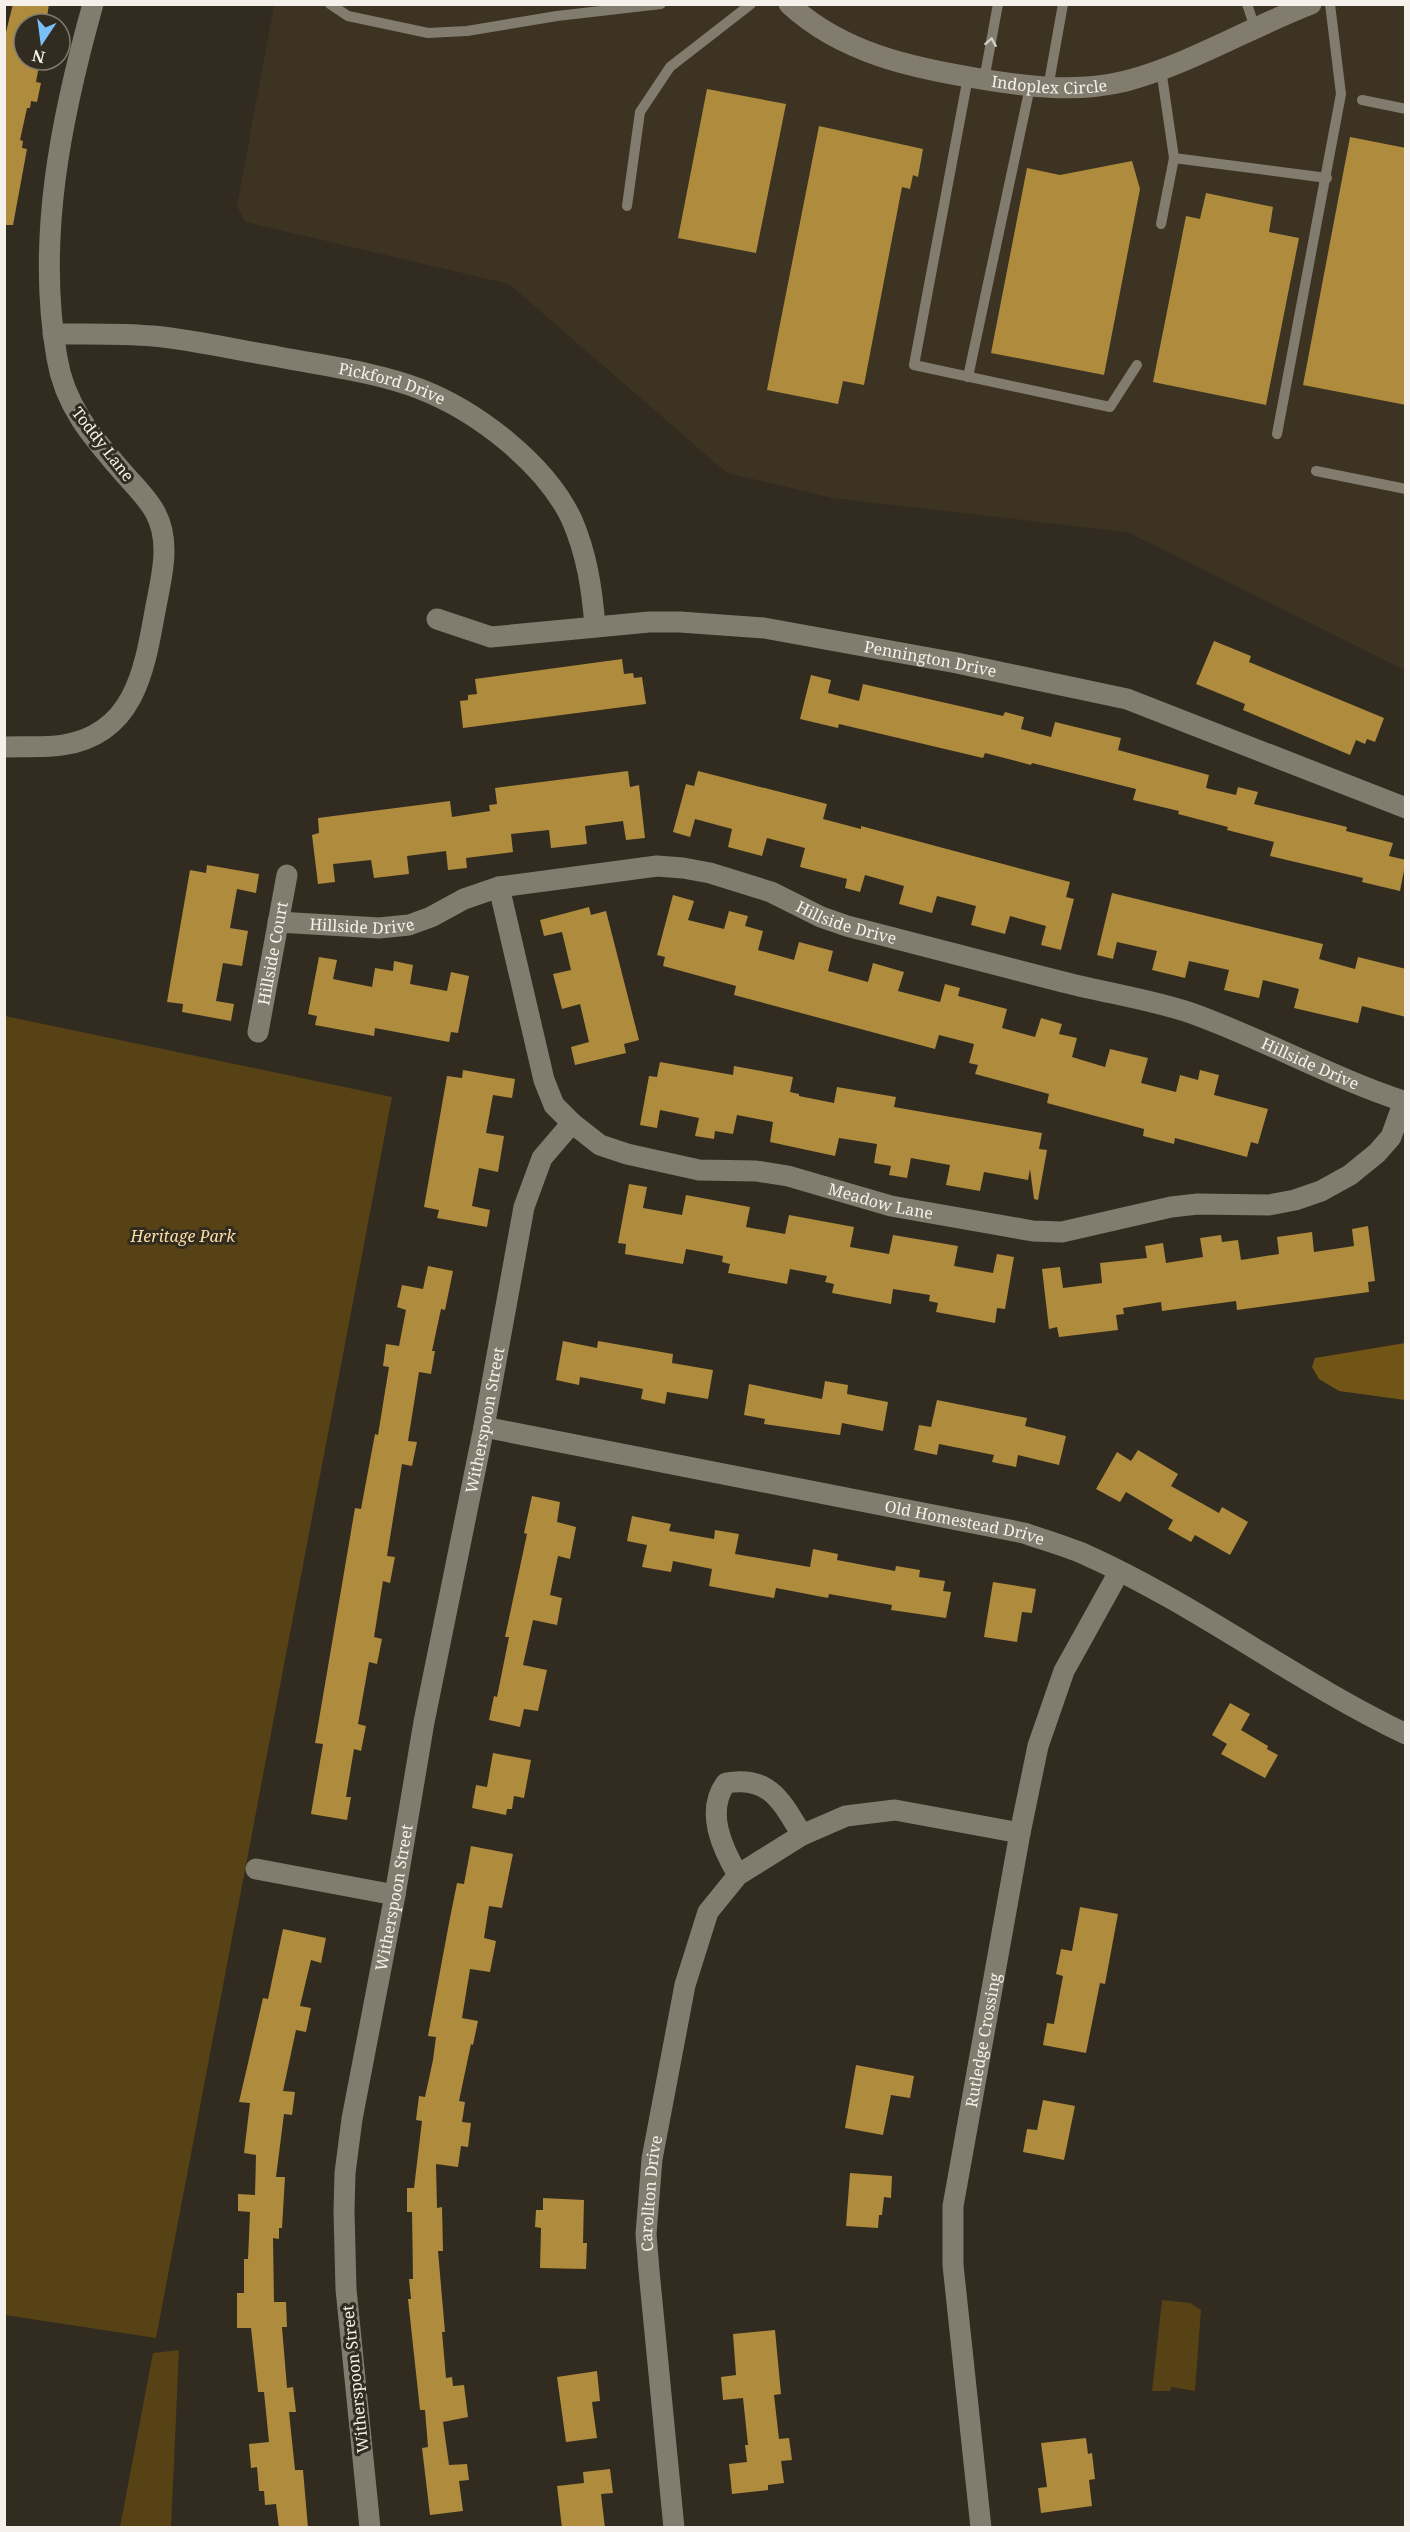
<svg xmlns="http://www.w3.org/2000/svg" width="1410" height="2532" font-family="'Noto Serif',serif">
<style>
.built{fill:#3c3322}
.green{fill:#564214}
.water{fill:#705517}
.building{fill:#af8b3d}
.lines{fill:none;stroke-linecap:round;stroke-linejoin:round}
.service{stroke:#827c6f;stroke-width:10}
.minor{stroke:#827c6f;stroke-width:21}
.oneway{stroke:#d2cec5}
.labels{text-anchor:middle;stroke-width:6;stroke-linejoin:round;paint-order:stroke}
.street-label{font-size:16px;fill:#f5f1ea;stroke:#312b20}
.park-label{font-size:16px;font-style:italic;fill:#fcdfa4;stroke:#312b20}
</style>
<rect width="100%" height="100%" fill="#312b20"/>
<polygon class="built" points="274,5 1405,5 1405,670 1127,532 833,498 727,473 509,284 245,222 237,206"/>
<g class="green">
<polygon points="5,1016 392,1097 156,2338 5,2315"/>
<polygon points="1162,2300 1190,2303 1201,2310 1195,2391 1171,2387 1170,2391 1152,2391"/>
<polygon points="179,2350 171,2527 120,2527 153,2353"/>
</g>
<polygon class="water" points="1405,1343 1405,1400 1339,1391 1319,1379 1312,1367 1315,1358"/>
<g class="building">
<polygon points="13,4 49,4 46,24 24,24 24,60 40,60 36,82 41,83 37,102 31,101 30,108 27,108 20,140 23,141 22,148 27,149 13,225 4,225 4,40"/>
<polygon points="707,89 786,104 756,253 678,238"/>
<polygon points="819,126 923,149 918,177 913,175 910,189 902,187 864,385 843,381 838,404 767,390"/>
<polygon points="1350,137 1406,148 1406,405 1303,385"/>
<polygon points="1132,161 1140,189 1104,375 991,353 1027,168 1060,175"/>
<polygon points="1206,193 1273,207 1269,232 1299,238 1266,405 1153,382 1186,216 1200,219"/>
<polygon points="1214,641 1251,656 1249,662 1384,718 1375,742 1367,739 1365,744 1356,740 1350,755 1243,710 1245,704 1196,684"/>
<polygon points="622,659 624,674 633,673 634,678 642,677 646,704 463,728 460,701 468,700 468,695 477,694 475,679"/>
<polygon points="811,675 831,680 828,693 859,701 863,684 1003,716 1005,712 1024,717 1021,729 1051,737 1055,722 1121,738 1118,750 1209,775 1206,788 1236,795 1238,787 1258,792 1254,804 1347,827 1346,831 1393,843 1389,856 1406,860 1400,891 1362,882 1363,878 1270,856 1274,842 1227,830 1228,827 1178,814 1179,811 1133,800 1136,789 1032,763 1031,765 985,753 983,758 839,724 838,728 800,719"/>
<polygon points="628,771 630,787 639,785 645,838 626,840 623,821 585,826 587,844 551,848 549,830 511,834 513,852 466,858 467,868 448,870 446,851 407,856 409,874 374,878 371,860 333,864 335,882 318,884 312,835 319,833 318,818 450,801 452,817 490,811 489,805 497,804 495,788"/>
<polygon points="698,771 827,804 823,819 861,829 861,826 1070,882 1066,897 1074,899 1061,950 1041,945 1046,926 1010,916 1005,934 971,925 976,906 937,896 932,913 899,904 904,886 865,875 860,892 845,888 847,879 800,867 805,848 767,838 762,856 728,847 732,829 695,819 690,837 673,832 686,784 694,786"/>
<polygon points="207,865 259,874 256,893 237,889 230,928 248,931 242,966 223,963 216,1001 234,1004 231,1021 182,1012 183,1004 167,1002 190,870 206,873"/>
<polygon points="1112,893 1323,944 1319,959 1355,969 1358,957 1406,969 1406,1017 1362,1006 1358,1023 1294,1008 1299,989 1263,980 1259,998 1224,990 1229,970 1189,961 1185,978 1152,970 1157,951 1117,942 1113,959 1097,955"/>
<polygon points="673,895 694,901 688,920 724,929 729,911 748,916 745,926 763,931 758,950 794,960 799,942 833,951 828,971 868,982 873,963 904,972 898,991 940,1002 945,984 960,988 958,996 1007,1009 1002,1028 1035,1037 1041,1018 1062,1024 1059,1034 1077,1038 1072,1057 1105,1067 1110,1049 1148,1058 1141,1083 1176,1092 1180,1075 1198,1080 1200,1070 1219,1075 1214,1095 1268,1109 1258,1144 1251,1142 1247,1157 1175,1138 1174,1144 1143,1136 1144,1129 1047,1103 1049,1094 975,1074 978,1065 969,1063 974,1044 939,1035 935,1049 734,995 736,986 663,966 665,957 657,955"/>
<polygon points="589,907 591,915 606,911 639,1040 624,1044 626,1053 575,1065 571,1047 589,1042 580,1004 562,1009 553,974 571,970 562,932 544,936 540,920"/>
<polygon points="319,957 337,960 333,979 372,987 375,968 393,971 394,961 413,965 410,984 447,991 451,972 469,976 458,1033 451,1032 449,1042 375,1028 374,1036 315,1025 317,1016 308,1014"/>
<polygon points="660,1062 733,1075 734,1066 793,1077 790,1092 799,1094 799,1096 834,1103 837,1087 896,1097 894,1107 1042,1133 1039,1149 1047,1150 1038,1200 1034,1199 1030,1169 1028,1180 984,1172 980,1191 946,1185 950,1165 911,1158 907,1178 889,1175 891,1166 874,1163 877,1144 839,1138 835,1156 770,1142 773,1122 737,1115 733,1134 715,1131 714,1139 695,1136 699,1118 660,1110 657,1128 640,1125 649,1076 657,1077"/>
<polygon points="463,1070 515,1079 512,1098 493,1095 486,1133 504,1136 498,1172 479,1168 472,1206 490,1210 487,1227 437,1218 439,1210 424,1207 447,1076 462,1078"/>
<polygon points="629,1184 647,1187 643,1208 682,1215 686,1195 750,1207 746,1227 785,1234 789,1215 854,1227 850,1247 889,1254 893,1235 958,1246 954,1266 993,1273 997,1254 1014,1257 1005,1309 997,1308 995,1323 936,1312 938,1303 929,1301 930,1295 893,1289 891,1304 832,1293 834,1284 825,1282 827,1276 790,1269 787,1284 728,1273 730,1264 722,1262 723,1256 686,1249 683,1264 625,1254 626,1244 618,1243"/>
<polygon points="1368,1226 1375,1281 1368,1282 1369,1292 1237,1310 1236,1301 1162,1311 1161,1302 1123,1308 1124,1314 1116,1315 1118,1330 1059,1337 1057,1327 1049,1329 1042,1269 1060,1267 1063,1288 1102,1283 1100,1263 1147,1258 1145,1246 1163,1243 1166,1263 1203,1257 1200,1238 1221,1235 1222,1242 1238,1240 1241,1260 1279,1254 1277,1237 1312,1232 1314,1252 1354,1246 1352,1229"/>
<polygon points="428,1266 453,1271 445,1310 441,1309 432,1351 435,1351 431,1374 419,1372 408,1441 417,1442 412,1466 402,1464 387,1556 395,1557 390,1583 383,1581 374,1637 382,1639 377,1664 369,1662 358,1724 366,1726 361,1751 354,1749 346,1797 351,1797 347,1820 311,1814 323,1744 315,1743 355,1508 361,1509 375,1434 378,1435 389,1367 383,1366 386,1344 399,1346 406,1310 397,1307 402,1285 423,1289"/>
<polygon points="563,1341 597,1348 598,1341 673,1354 672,1363 713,1370 708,1399 667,1392 665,1404 641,1399 643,1389 580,1377 579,1385 556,1380"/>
<polygon points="825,1381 848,1385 847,1394 888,1402 883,1431 842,1423 840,1435 764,1424 765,1419 744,1415 749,1384 822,1399"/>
<polygon points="937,1400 1027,1418 1025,1426 1066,1436 1059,1465 1018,1455 1016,1467 992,1462 994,1455 939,1444 937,1455 914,1450 919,1425 931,1427"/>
<polygon points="1138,1450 1178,1474 1171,1486 1219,1513 1222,1507 1248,1522 1230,1555 1195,1535 1191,1542 1168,1529 1173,1520 1126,1492 1120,1502 1096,1489 1117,1452 1131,1461"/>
<polygon points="532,1496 560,1502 557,1522 576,1527 570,1559 558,1556 550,1595 562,1598 557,1625 533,1620 523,1665 547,1670 538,1711 524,1709 520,1727 489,1720 494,1696 497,1697 509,1637 505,1637 527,1534 524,1533"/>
<polygon points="632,1516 671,1524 669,1531 714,1539 715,1530 739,1534 735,1554 810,1567 813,1549 838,1554 837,1560 895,1571 896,1566 920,1570 919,1577 945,1581 943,1591 951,1592 946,1618 891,1610 892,1605 829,1594 828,1598 776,1588 774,1598 709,1586 712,1569 673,1561 671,1572 642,1567 647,1545 627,1541"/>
<polygon points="993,1582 1036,1589 1032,1613 1022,1612 1017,1642 984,1637"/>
<polygon points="1230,1703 1250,1714 1241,1730 1268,1746 1267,1749 1278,1755 1265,1778 1221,1754 1227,1744 1212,1735"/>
<polygon points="493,1753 531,1760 524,1798 514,1796 512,1809 507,1809 506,1815 472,1808 476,1785 487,1787"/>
<polygon points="471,1846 513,1854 502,1908 489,1906 484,1938 496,1941 490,1972 470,1969 462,2018 478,2021 473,2045 471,2044 459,2101 465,2102 462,2122 471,2123 468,2147 461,2146 458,2167 436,2164 437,2208 442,2207 443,2251 438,2251 445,2332 442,2332 446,2378 452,2377 453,2386 464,2385 468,2417 443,2422 449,2465 467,2464 469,2480 459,2481 463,2511 430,2515 422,2448 428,2447 425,2410 420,2410 408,2299 411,2299 409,2279 413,2279 412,2212 407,2212 407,2188 414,2188 422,2121 416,2120 419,2096 425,2097 433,2060 436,2037 428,2036 449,1923 457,1883 464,1884"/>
<polygon points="1080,1907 1118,1914 1105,1984 1100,1983 1086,2053 1043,2045 1047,2023 1054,2024 1063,1976 1056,1974 1061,1949 1072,1951"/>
<polygon points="283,1929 326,1938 321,1963 311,1960 300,2006 311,2008 306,2032 296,2030 283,2091 295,2092 292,2115 284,2114 276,2177 285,2177 282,2228 279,2228 279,2239 273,2238 274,2302 286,2302 287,2327 282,2327 287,2388 293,2387 296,2412 289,2412 295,2470 303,2470 308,2528 279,2528 276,2504 265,2505 264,2491 259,2491 257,2467 251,2468 249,2444 269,2442 264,2392 258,2392 251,2328 237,2328 237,2293 244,2293 244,2259 248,2259 250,2212 238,2211 238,2194 255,2195 256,2155 244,2153 250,2103 239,2102 263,1998 268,1999"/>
<polygon points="856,2065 914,2076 910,2098 891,2095 883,2135 845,2128"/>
<polygon points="1043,2100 1075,2106 1064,2160 1023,2152 1027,2129 1037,2130"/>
<polygon points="850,2173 892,2176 891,2198 884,2197 882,2215 879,2215 878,2228 846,2226"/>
<polygon points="543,2198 584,2200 583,2243 587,2243 586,2269 540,2268 541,2228 535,2227 536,2210 543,2210"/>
<polygon points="775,2330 781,2394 774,2395 779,2439 789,2438 792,2460 781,2461 784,2483 768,2485 768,2490 732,2494 729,2464 747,2462 745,2445 748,2445 743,2398 723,2400 721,2377 736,2375 733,2334"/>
<polygon points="597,2371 600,2401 592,2402 597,2438 566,2442 557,2377"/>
<polygon points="1086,2438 1088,2454 1092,2453 1095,2479 1089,2480 1092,2506 1041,2513 1038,2488 1047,2487 1041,2443"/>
<polygon points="610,2469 613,2493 601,2494 605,2528 562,2528 557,2486 584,2483 583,2472"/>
</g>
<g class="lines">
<g class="service">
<polyline points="330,4 348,16 428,33 467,31 557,16 661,4"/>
<polyline points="1247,4 1255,28"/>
<polyline points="1161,69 1174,158 1161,224"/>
<polyline points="968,77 914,365 1110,407 1137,365"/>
<polyline points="984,80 998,4"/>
<polyline points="1048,88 1063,4"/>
<polyline points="1362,100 1406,109"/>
<polyline points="1174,158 1327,178"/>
<polyline points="627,206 640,112 670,67 751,4"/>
<polyline points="968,377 1030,87"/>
<polyline points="1277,434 1341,94 1330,4"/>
<polyline points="1316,471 1406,489"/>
</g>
<g class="minor">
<path id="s1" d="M789 4C842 53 912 68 981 79 1030 87 1077 93 1126 81 1190 64 1249 28 1311 4"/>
<path id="s2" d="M53 334C87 334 120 333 153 336 195 340 237 350 279 357 325 366 376 372 420 389 477 411 546 464 572 520 587 555 592 589 595 626"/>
<path id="s3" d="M437 619 491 637 649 622H680L764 628 957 663 1127 699 1406 808"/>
<path d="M4 747C24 746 44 748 63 745 137 734 145 665 156 606 162 575 171 541 155 512 148 499 137 488 127 477 95 440 65 408 57 358 36 240 61 118 93 4"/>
<path id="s4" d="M499 887 544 1080 554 1105 572 1123 600 1145 627 1154 699 1170 756 1171 788 1176 891 1206 1033 1231 1062 1232 1171 1207 1198 1204 1269 1205 1295 1200 1321 1191 1350 1175 1377 1153 1391 1137 1404 1101"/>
<path id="s5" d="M278 922 379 928 409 925 431 917 464 899 499 887 657 866 683 868 710 873 771 892 821 917 847 926C919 944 991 964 1063 982 1106 993 1149 999 1191 1013 1264 1039 1332 1078 1406 1102"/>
<path id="s6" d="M258 1032 287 875"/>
<path id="s7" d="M484 1427 1024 1533C1044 1540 1065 1546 1084 1554 1196 1604 1295 1681 1406 1734"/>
<polyline points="256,1869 395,1895"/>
<path d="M738 1875C722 1848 705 1811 726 1783 770 1775 782 1802 802 1835"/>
<path id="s8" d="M370 2528 346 2289 344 2211 345 2173 352 2119 395 1895 424 1722 484 1427 524 1207 542 1158 572 1123"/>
<path id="s9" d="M674 2528 649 2271 646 2234 652 2159 685 1985 708 1912 738 1875 802 1835 846 1816 895 1810 1020 1833"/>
<path id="s10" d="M981 2528 953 2265V2206L1020 1833 1038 1746 1064 1671 1119 1572"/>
</g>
</g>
<defs><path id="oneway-chevron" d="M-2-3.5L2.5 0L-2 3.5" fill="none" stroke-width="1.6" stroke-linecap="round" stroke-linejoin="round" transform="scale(1.5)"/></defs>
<use class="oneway" href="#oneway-chevron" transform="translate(991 42) rotate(-80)"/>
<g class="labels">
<g class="street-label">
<text dy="6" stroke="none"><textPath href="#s1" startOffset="278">Indoplex Circle</textPath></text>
<text dy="6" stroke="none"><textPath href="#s2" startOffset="344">Pickford Drive</textPath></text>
<text transform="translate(103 444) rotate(52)" y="6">Toddy Lane</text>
<text dy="6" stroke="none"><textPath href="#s3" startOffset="500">Pennington Drive</textPath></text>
<text dy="6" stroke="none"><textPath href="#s5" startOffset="588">Hillside Drive</textPath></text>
<text dy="6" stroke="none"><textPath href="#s5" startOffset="84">Hillside Drive</textPath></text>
<text dy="6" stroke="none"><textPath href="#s6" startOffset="80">Hillside Court</textPath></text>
<text dy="6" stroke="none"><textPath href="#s5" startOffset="1074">Hillside Drive</textPath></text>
<text dy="6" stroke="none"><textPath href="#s4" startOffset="574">Meadow Lane</textPath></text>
<text dy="6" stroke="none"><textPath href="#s8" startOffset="1122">Witherspoon Street</textPath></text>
<text dy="6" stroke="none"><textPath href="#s7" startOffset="490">Old Homestead Drive</textPath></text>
<text dy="6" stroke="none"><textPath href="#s8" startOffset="636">Witherspoon Street</textPath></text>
<text dy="6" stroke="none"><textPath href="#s10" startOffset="492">Rutledge Crossing</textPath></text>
<text dy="6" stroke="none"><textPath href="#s9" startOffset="336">Carollton Drive</textPath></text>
<text transform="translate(355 2379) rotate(-96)" y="6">Witherspoon Street</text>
</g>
<g class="park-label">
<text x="183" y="1242">Heritage Park</text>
</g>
</g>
<rect width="1410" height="2532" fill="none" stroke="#f5f1ea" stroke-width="12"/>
<g transform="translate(42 42) rotate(193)"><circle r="28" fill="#312b20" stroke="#7f7a71" stroke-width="1.5"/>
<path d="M0-4.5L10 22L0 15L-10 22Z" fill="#79bff8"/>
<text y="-9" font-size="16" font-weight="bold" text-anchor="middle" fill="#f5f1ea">N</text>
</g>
</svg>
